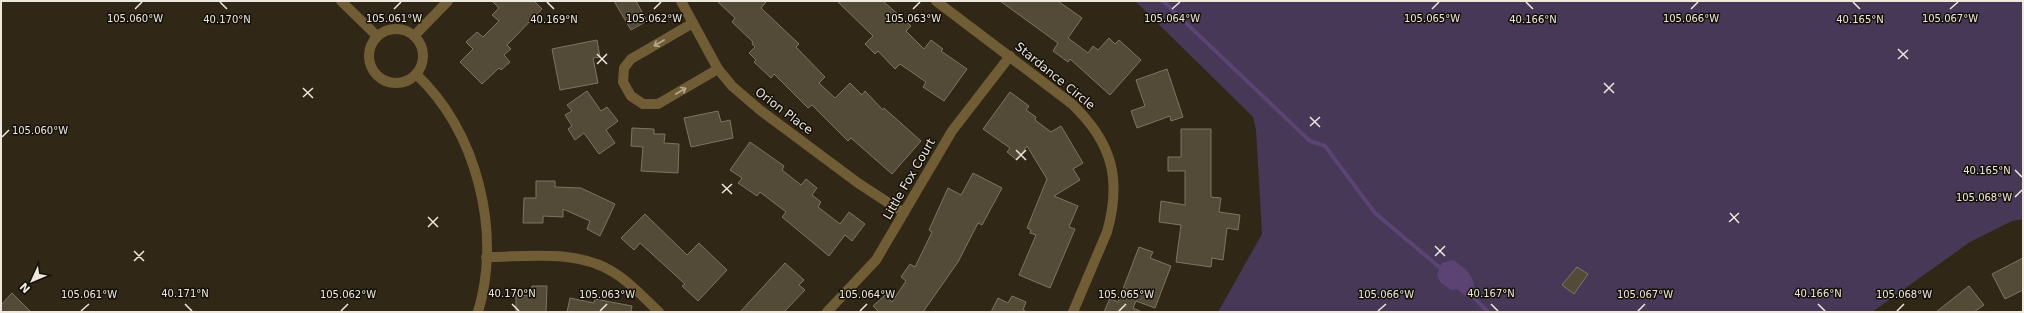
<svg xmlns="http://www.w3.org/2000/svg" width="2024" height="313" font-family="'DejaVu Sans',sans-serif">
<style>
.green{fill:#463856}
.water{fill:#5b4473}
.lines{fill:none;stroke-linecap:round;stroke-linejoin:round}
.stream{stroke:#5b4473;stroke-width:4}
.building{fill:#544a38;stroke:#7e7461}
.street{stroke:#715d35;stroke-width:10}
.oneway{stroke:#b6a991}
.ticks{fill:none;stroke:#eee8dd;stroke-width:1.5}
.labels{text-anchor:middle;stroke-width:3;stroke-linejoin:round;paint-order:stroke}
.street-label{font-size:12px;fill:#eee8dd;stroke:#141009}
.ticks-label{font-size:10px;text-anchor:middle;fill:#eee8dd;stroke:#141009;stroke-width:3;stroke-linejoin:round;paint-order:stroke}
</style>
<rect width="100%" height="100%" fill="#302716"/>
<polygon class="green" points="1135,1 2023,1 2023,219 2012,221 1970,242 1872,312 1218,312 1262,234 1256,130 1253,117"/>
<path class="water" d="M1453 260C1464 267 1476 276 1474 291L1467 297 1457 289 1451 290 1441 283 1437 275 1442 263Z"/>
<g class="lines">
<g class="stream">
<polyline points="1163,1 1310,141 1325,146 1375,213 1444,271"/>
<polyline points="1467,291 1488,312"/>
</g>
</g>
<g class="building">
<polygon points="492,1 534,1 542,9 507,45 511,49 504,55 510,62 501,70 499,68 482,84 460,62 473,49 466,42 477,32 483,37 499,21 492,15 499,8"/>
<polygon points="614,1 636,1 647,21 631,30"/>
<polygon points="717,1 767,1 761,8 799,44 796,47 825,77 819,83 835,98 850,83 862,95 865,91 883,110 884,108 921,141 892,174 851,138 848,141 812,105 808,108 774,74 771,78 754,62 756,60 749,53 755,47 752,44 753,42 732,22 735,18"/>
<polygon points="837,1 883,1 911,26 906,31 924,49 931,40 943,49 941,51 967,69 944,101 923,87 926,82 900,64 895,69 878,51 875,54 865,44 873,36"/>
<polygon points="1000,1 1058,1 1082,18 1068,38 1088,53 1093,46 1098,50 1109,38 1115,44 1119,40 1141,60 1110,95 1070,59 1068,62 1053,51 1058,43"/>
<polygon points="597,40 600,57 593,58 598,83 560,90 552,49"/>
<polygon points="1167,69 1183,117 1171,121 1170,116 1137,128 1131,111 1145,106 1136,80"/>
<polygon points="587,91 601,111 607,107 618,121 606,130 615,143 599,154 584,133 575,140 568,129 572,126 565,115 572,111 567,105"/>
<polygon points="1010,92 1029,106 1026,110 1036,117 1035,120 1051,132 1061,126 1083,163 1073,169 1080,180 1054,196 1078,206 1069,227 1075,229 1050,288 1019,275 1036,235 1030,233 1031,230 1027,228 1047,179 1027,146 1017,160 1007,152 1010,148 983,129"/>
<polygon points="718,111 721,122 730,120 733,138 691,147 684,118"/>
<polygon points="632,128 654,129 654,134 665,134 664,143 679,144 678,173 641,171 643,147 631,146"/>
<polygon points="1181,129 1211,129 1211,197 1221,198 1219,212 1240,215 1238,230 1227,228 1223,260 1212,258 1211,267 1176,262 1181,225 1159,222 1161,201 1185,205 1185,171 1168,171 1168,157 1181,157"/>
<polygon points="750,142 784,166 782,170 801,185 806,179 817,188 812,195 821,202 818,207 840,224 849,212 865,224 852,241 845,235 829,256 782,217 786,212 760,192 757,196 738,183 742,178 730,170"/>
<polygon points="973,173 1002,188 982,225 978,223 958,262 923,312 879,312 873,306 885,295 892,302 906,281 901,277 910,264 915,267 932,232 929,230 948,188 961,195"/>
<polygon points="536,181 555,181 555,187 581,188 615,204 600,236 587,229 590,221 563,209 563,217 543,216 543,223 523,223 524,198 536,198"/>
<polygon points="645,214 687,255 699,243 727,270 698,301 682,286 685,284 640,243 634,250 621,238"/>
<polygon points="1139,247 1153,252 1150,258 1171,266 1155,308 1136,301 1133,308 1142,312 1104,312 1110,298 1118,302"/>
<polygon points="2023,258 2023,290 2005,299 1992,274"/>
<polygon points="785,263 804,280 799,285 805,290 784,312 740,312"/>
<polygon points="1577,267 1588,274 1574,294 1562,285"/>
<polygon points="532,286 547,286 546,312 516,312 516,295 531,296"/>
<polygon points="1969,286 1984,305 1974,312 1936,312"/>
<polygon points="12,293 31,312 1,312 1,305"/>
<polygon points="1012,296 1026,302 1023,310 1027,312 991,312 998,298 1008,303"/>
<polygon points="570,298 594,303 595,299 632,306 631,312 567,312"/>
</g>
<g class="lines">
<g class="street">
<polyline points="341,1 377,36"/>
<polyline points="681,1 718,69 732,86 760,110 858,183 904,213"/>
<path d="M936 1 1072 104C1112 142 1122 179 1107 232L1073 312"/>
<polyline points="693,23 631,59 624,68 623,82 631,96 643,104 658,104 718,69"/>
<circle cx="396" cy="56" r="27"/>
<polyline points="414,36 448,1"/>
<path d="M416 74C477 132 502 231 478 312"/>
<path d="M486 257C527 257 577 249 613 272 630 282 644 298 659 312"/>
<polyline points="827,312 876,260 952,131 1010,56"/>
</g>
</g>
<defs><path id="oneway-shaft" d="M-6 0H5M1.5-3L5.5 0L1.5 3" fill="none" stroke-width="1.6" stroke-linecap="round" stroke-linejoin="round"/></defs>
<g class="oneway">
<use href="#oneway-shaft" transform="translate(659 43) rotate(150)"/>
<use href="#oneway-shaft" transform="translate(681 91) rotate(-30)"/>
</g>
<path class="ticks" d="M220 2 227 9M547 2 554 9M1526 2 1533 9M1853 2 1860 9M135 9 142 2M394 9 401 2M654 9 661 2M913 9 920 2M1172 9 1180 2M1432 9 1439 2M1691 9 1698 2M1950 9 1958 2M1898 49 1908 59M597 54 607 64M1898 59 1908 50M597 64 607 54M1604 83 1614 93M303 88 313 98M1604 93 1614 83M303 97 313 88M1310 117 1320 127M1310 126 1320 117M2 137 9 130M1016 150 1026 160M1016 160 1026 150M2015 170 2022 177M722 184 732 194M722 193 732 184M2015 197 2022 190M1730 213 1739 223M428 217 438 227M1729 222 1739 213M428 227 438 217M1435 246 1445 256M134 251 144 261M1435 256 1445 246M134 261 144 251M185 304 192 311M512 304 519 311M1491 304 1498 311M1818 304 1825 311M81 311 89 304M341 311 348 304M600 311 607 304M860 311 867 304M1119 311 1126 304M1378 311 1386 304M1638 311 1645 304M1897 311 1904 304"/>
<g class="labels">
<g class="street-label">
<text transform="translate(1055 76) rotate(39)" y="4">Stardance Circle</text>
<text transform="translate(784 111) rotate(37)" y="4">Orion Place</text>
<text transform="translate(909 179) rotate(-60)" y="4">Little Fox Court</text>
</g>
</g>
<g class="ticks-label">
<text x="135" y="22">105.060°W</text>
<text x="394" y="22">105.061°W</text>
<text x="654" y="22">105.062°W</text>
<text x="913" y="22">105.063°W</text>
<text x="1172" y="22">105.064°W</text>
<text x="1432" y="22">105.065°W</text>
<text x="1691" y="22">105.066°W</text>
<text x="1950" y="22">105.067°W</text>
<text x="1533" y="23">40.166°N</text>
<text x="227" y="23">40.170°N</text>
<text x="554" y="23">40.169°N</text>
<text x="1860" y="23">40.165°N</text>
<text x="40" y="134">105.060°W</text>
<text x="1987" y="174">40.165°N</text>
<text x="1984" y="201">105.068°W</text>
<text x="185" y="297">40.171°N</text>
<text x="512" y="297">40.170°N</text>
<text x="1491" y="297">40.167°N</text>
<text x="1818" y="297">40.166°N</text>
<text x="89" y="298">105.061°W</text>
<text x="348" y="298">105.062°W</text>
<text x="607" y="298">105.063°W</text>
<text x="867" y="298">105.064°W</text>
<text x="1126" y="298">105.065°W</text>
<text x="1386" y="298">105.066°W</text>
<text x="1645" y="298">105.067°W</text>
<text x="1904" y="298">105.068°W</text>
</g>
<rect width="2024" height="313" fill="none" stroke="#eee8dd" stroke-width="4"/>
<g transform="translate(32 281) rotate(226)" stroke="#141009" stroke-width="3" paint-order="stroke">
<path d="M0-3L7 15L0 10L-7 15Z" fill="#eee8dd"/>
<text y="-6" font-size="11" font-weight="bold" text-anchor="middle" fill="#eee8dd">N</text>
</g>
</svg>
